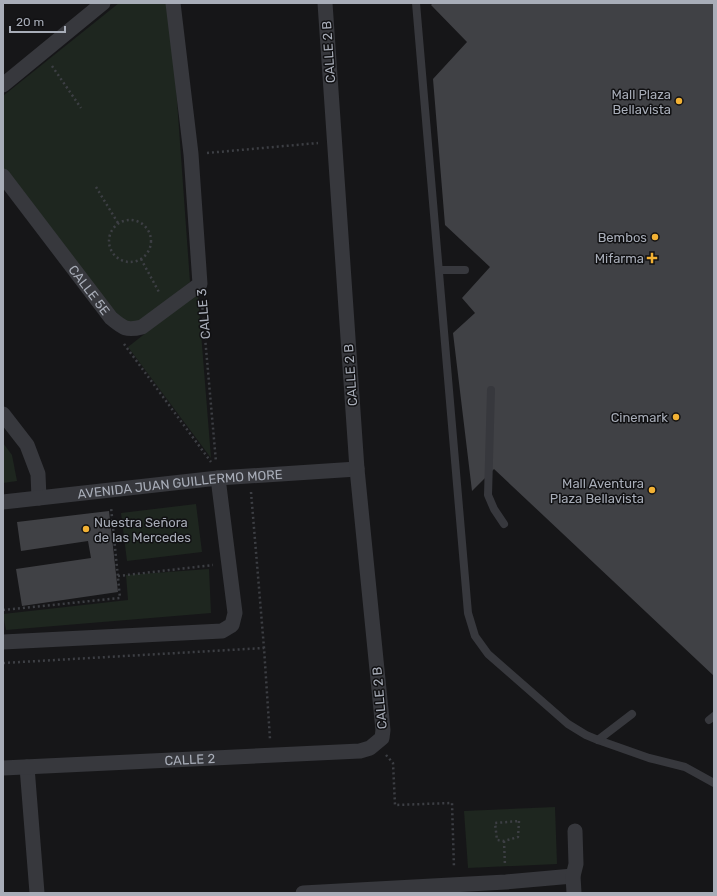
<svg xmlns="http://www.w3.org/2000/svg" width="717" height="896" font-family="Rubik,sans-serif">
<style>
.green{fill:#1e261f}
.building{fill:#404145}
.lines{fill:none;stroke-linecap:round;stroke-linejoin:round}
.path{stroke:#3d3f44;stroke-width:2.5;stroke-dasharray:2 3;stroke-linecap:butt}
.lane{stroke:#37383d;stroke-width:8}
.street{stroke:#37383d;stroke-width:15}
.poi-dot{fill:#f2b134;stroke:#111113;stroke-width:1.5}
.labels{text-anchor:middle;stroke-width:3;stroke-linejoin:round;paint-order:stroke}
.street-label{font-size:13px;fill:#a8adb8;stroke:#111113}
.poi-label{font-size:13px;fill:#a8adb8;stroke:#111113;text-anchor:end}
</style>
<rect width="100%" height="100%" fill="#161618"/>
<g class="green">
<polygon points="119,3 170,3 190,282 138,323 124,321 108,304 3,170 3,96"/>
<polygon points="194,295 198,295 211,458 128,347"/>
<polygon points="3,443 12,455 17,481 3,483"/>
<polygon points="196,504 202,552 127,561 121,513"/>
<polygon points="209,569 211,613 6,630 3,614 128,600 126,575"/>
<polygon points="555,807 557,864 468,868 464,811"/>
</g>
<g class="building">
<polygon points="433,3 714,3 714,676 494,469 472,491 453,333 475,313 462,298 490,267 445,225 433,79 467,42 431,5"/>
<polygon points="109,511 118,592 22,606 16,569 91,558 88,541 21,551 17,522"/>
</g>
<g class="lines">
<g class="path">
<polyline points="52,66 81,108"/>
<polyline points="207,153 318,143"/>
<polyline points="96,187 118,223"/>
<circle cx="130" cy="241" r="21"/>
<polyline points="141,259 160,294"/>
<polyline points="202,303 216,462"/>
<polyline points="124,344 211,462"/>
<polyline points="251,492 264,648 270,739"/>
<polyline points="118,576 213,565"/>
<polyline points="3,610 120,598 111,507"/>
<polyline points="3,663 264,648"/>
<polyline points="386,755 393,763 395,805 452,803 454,868"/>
<polygon points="519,821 518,837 504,841 497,840 495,823"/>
<polyline points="504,841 505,866"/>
</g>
<g class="lane">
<polyline points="416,3 468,613 475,636 488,654 568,724 586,735 598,740 649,758 685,767 714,783"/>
<polyline points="439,270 465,270"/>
<polyline points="491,390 488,495 494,509 504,524"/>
<polyline points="709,720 714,716"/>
<polyline points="598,740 632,714"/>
</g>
<g class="street">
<polyline points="3,85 103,3"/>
<path id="s1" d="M3 176 111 318C123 328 126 331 142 327L200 284 191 154 173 3"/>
<polyline points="3,414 27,445 38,474 39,498"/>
<path id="s2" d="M3 502 218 478 357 469"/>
<polyline points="3,642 222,631 232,625 235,613 218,478"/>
<polyline points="27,767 37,893"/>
<path id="s3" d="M3 768 360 751 370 748 382 738 383 730 357 469 325 3"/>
<polyline points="303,893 506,882 573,876"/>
<polyline points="574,893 573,876 576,864 575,831"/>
</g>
</g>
<g class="poi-dot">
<circle cx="679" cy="101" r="4"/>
<circle cx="655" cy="237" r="4"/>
<path d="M650 252h4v4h4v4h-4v4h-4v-4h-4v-4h4z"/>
<circle cx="676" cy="417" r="4"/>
<circle cx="652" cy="490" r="4"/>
<circle cx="86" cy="529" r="4"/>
</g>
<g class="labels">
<g class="street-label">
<text transform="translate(328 52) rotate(-94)" y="5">CALLE 2 B</text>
<text dy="5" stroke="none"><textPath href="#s1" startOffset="143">CALLE 5E</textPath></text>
<text transform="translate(203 314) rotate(-95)" y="5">CALLE 3</text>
<text transform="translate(350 375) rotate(-94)" y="5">CALLE 2 B</text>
<text dy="5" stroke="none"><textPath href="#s2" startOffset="178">AVENIDA JUAN GUILLERMO MORE</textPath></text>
<text transform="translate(379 698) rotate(-95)" y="5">CALLE 2 B</text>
<text dy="5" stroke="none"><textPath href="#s3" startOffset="187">CALLE 2</textPath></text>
</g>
<g class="poi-label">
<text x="671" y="99">Mall Plaza<tspan x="671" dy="15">Bellavista</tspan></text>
<text x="647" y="242">Bembos</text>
<text x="644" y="263">Mifarma</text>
<text x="668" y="422">Cinemark</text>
<text x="644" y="488">Mall Aventura<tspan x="644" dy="15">Plaza Bellavista</tspan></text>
<text x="94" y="527" text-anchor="start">Nuestra Señora<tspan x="94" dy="15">de las Mercedes</tspan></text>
</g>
</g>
<rect width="717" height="896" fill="none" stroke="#a8adb8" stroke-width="8"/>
<path d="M10 26v6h55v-6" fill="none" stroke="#a8adb8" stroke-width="2"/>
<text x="16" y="26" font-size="12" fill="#a8adb8" stroke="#111113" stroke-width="3" paint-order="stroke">20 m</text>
</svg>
